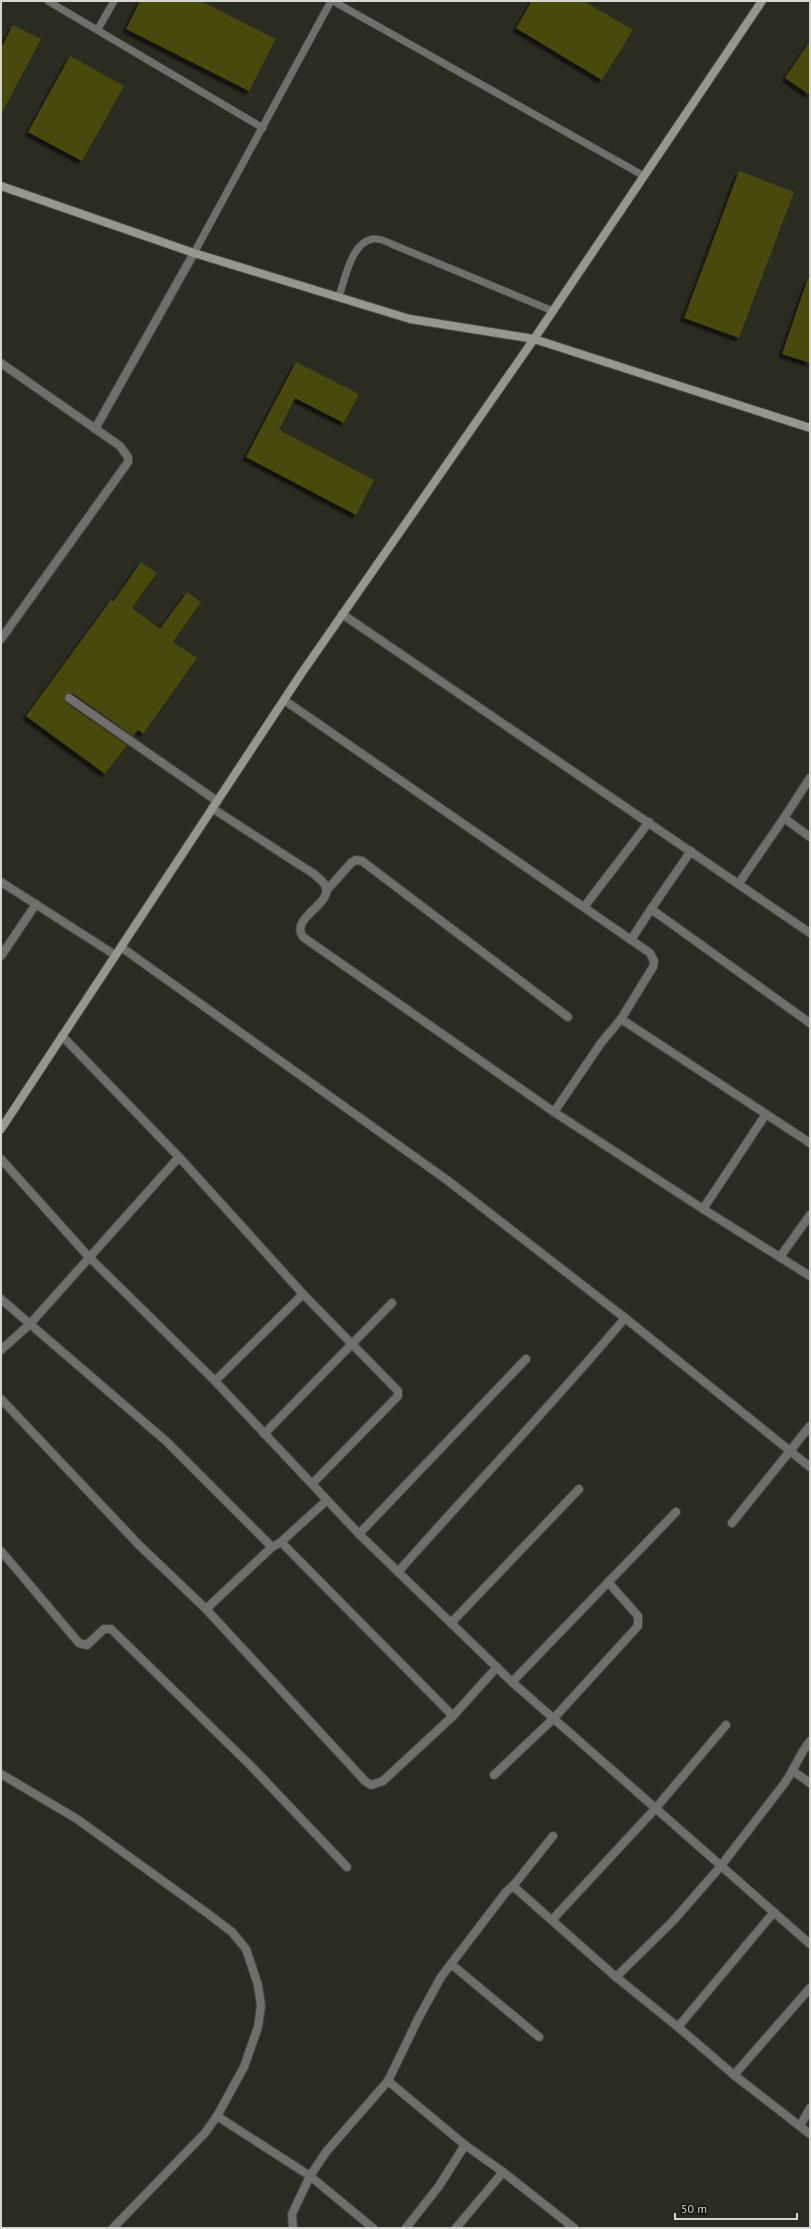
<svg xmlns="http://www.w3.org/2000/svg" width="811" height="2229" font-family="'PT Sans',sans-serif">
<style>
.building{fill:#48480e;filter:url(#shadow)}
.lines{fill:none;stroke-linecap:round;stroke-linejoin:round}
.lane-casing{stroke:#46463d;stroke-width:8}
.street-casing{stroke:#46463d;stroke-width:10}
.secondary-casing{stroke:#46463d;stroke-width:10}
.lane{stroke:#6f706b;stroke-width:7}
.street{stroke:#6f706b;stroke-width:8}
.secondary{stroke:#97978f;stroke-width:8}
</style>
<defs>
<filter id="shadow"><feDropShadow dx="-3.5" dy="3.5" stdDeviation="1" flood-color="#0009"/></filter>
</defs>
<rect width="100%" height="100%" fill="#2a2b21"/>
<g class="building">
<polygon points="140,1 201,1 276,39 249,91 126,29"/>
<polygon points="532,1 584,1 633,30 602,80 516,28"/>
<polygon points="13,25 41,39 1,115 1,48"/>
<polygon points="810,41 810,95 785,78"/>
<polygon points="70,56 124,86 82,161 28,132"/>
<polygon points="739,171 794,192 739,338 684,318"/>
<polygon points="808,278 810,278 810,363 782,354"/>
<polygon points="296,362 359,394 344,423 295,398 279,430 374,480 356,515 246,457"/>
<polygon points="141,562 157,573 132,608 160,629 187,592 201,602 173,642 197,658 143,734 138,730 133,736 72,693 65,695 64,698 66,703 127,745 105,774 26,716 111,600 113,602"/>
</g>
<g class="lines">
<g class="lane-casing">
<g id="lane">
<polyline points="48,1 263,128"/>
<polyline points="333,1 644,176"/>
<polyline points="98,29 114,1"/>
<polyline points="194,253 331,1"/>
<path d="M339 296C345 280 351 242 373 239 380 238 388 242 394 245L553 311"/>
</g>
</g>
<g class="street-casing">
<g id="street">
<polyline points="1,363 120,446 128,457 128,462 1,639"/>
<polyline points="95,429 194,253"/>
<polyline points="342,614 810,933"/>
<polyline points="69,698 217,801"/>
<polyline points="284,700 650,953 654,961 653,967 621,1019"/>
<path d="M212 808 314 874C317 877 323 881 325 885 335 904 289 917 303 937L554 1112 703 1209 810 1276"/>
<polyline points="784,818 810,837"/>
<polyline points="1,882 115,955"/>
<polyline points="739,883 784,818 810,778"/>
<polyline points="327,890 351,863 356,860 362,861 568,1017"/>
<polyline points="584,907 649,822"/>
<polyline points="651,909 691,851"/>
<polyline points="631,940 651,909 810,1023"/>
<polyline points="121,947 447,1180 625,1318 810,1467"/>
<polyline points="1,956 36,904"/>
<polyline points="62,1036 179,1157 303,1294 398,1391 398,1396 312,1484"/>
<polyline points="554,1112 601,1043 621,1019 810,1143"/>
<polyline points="1,1159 88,1256 215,1381 359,1534 512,1682 810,1944"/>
<polyline points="703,1209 766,1114"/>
<polyline points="780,1257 810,1215"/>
<polyline points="1,1299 166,1441 272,1547 281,1542 326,1501"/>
<polyline points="1,1350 30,1324 179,1157"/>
<polyline points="215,1381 303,1294"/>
<polyline points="1,1399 139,1545 206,1609"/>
<polyline points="264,1434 392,1303"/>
<polyline points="732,1523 810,1426"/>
<polyline points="359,1534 526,1359"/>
<polyline points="281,1542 453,1716 497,1667"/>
<polyline points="272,1547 206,1609 365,1781 371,1785 383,1781 453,1716"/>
<polyline points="1,1551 79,1643 87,1645 104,1629 111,1629 252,1767 347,1867"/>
<path d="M398 1572C473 1487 552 1405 625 1318"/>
<polyline points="451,1623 579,1489"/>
<polyline points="512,1682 676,1512"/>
<polyline points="793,1771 810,1783"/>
<polyline points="1,1774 77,1819 207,1913 232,1932 246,1949 258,1985 261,2006 258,2027 244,2067 217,2116 205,2133 113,2228"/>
<polyline points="494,1775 554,1718 638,1626 638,1616 608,1582"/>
<polyline points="513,1886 616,1977 678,2027 774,1912"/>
<polyline points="552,1920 655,1809 726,1725"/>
<polyline points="451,1964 539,2037"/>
<path d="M616 1977 673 1921 720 1867 784 1784C794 1770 799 1755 810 1741"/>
<polyline points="678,2027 734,2075 810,2134"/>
<polyline points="734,2075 810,1988"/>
<polyline points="388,2081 465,2145 503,2172 574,2228"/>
<polyline points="217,2116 310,2176 373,2228"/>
<polyline points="800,2126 810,2108"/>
<polyline points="293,2228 292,2214 310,2176 326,2152 388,2081 418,2019 441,1977 506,1892 513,1886 553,1836"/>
<polyline points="406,2228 439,2186 465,2145"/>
<polyline points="456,2228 503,2172"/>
</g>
</g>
<g class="secondary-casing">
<g id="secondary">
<polyline points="1,186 194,253 410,319 534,339 810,428"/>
<polyline points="1,1129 301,674 534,339 762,1"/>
</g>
</g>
<use href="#lane" class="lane"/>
<use href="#street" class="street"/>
<use href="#secondary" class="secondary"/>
</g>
<rect width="811" height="2229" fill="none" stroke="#d6d6d0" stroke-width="4"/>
<path d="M675 2213v6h122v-6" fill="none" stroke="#d6d6d0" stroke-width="2"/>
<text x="681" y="2213" font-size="12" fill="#d6d6d0" stroke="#13130e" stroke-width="3" paint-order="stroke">50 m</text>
</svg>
